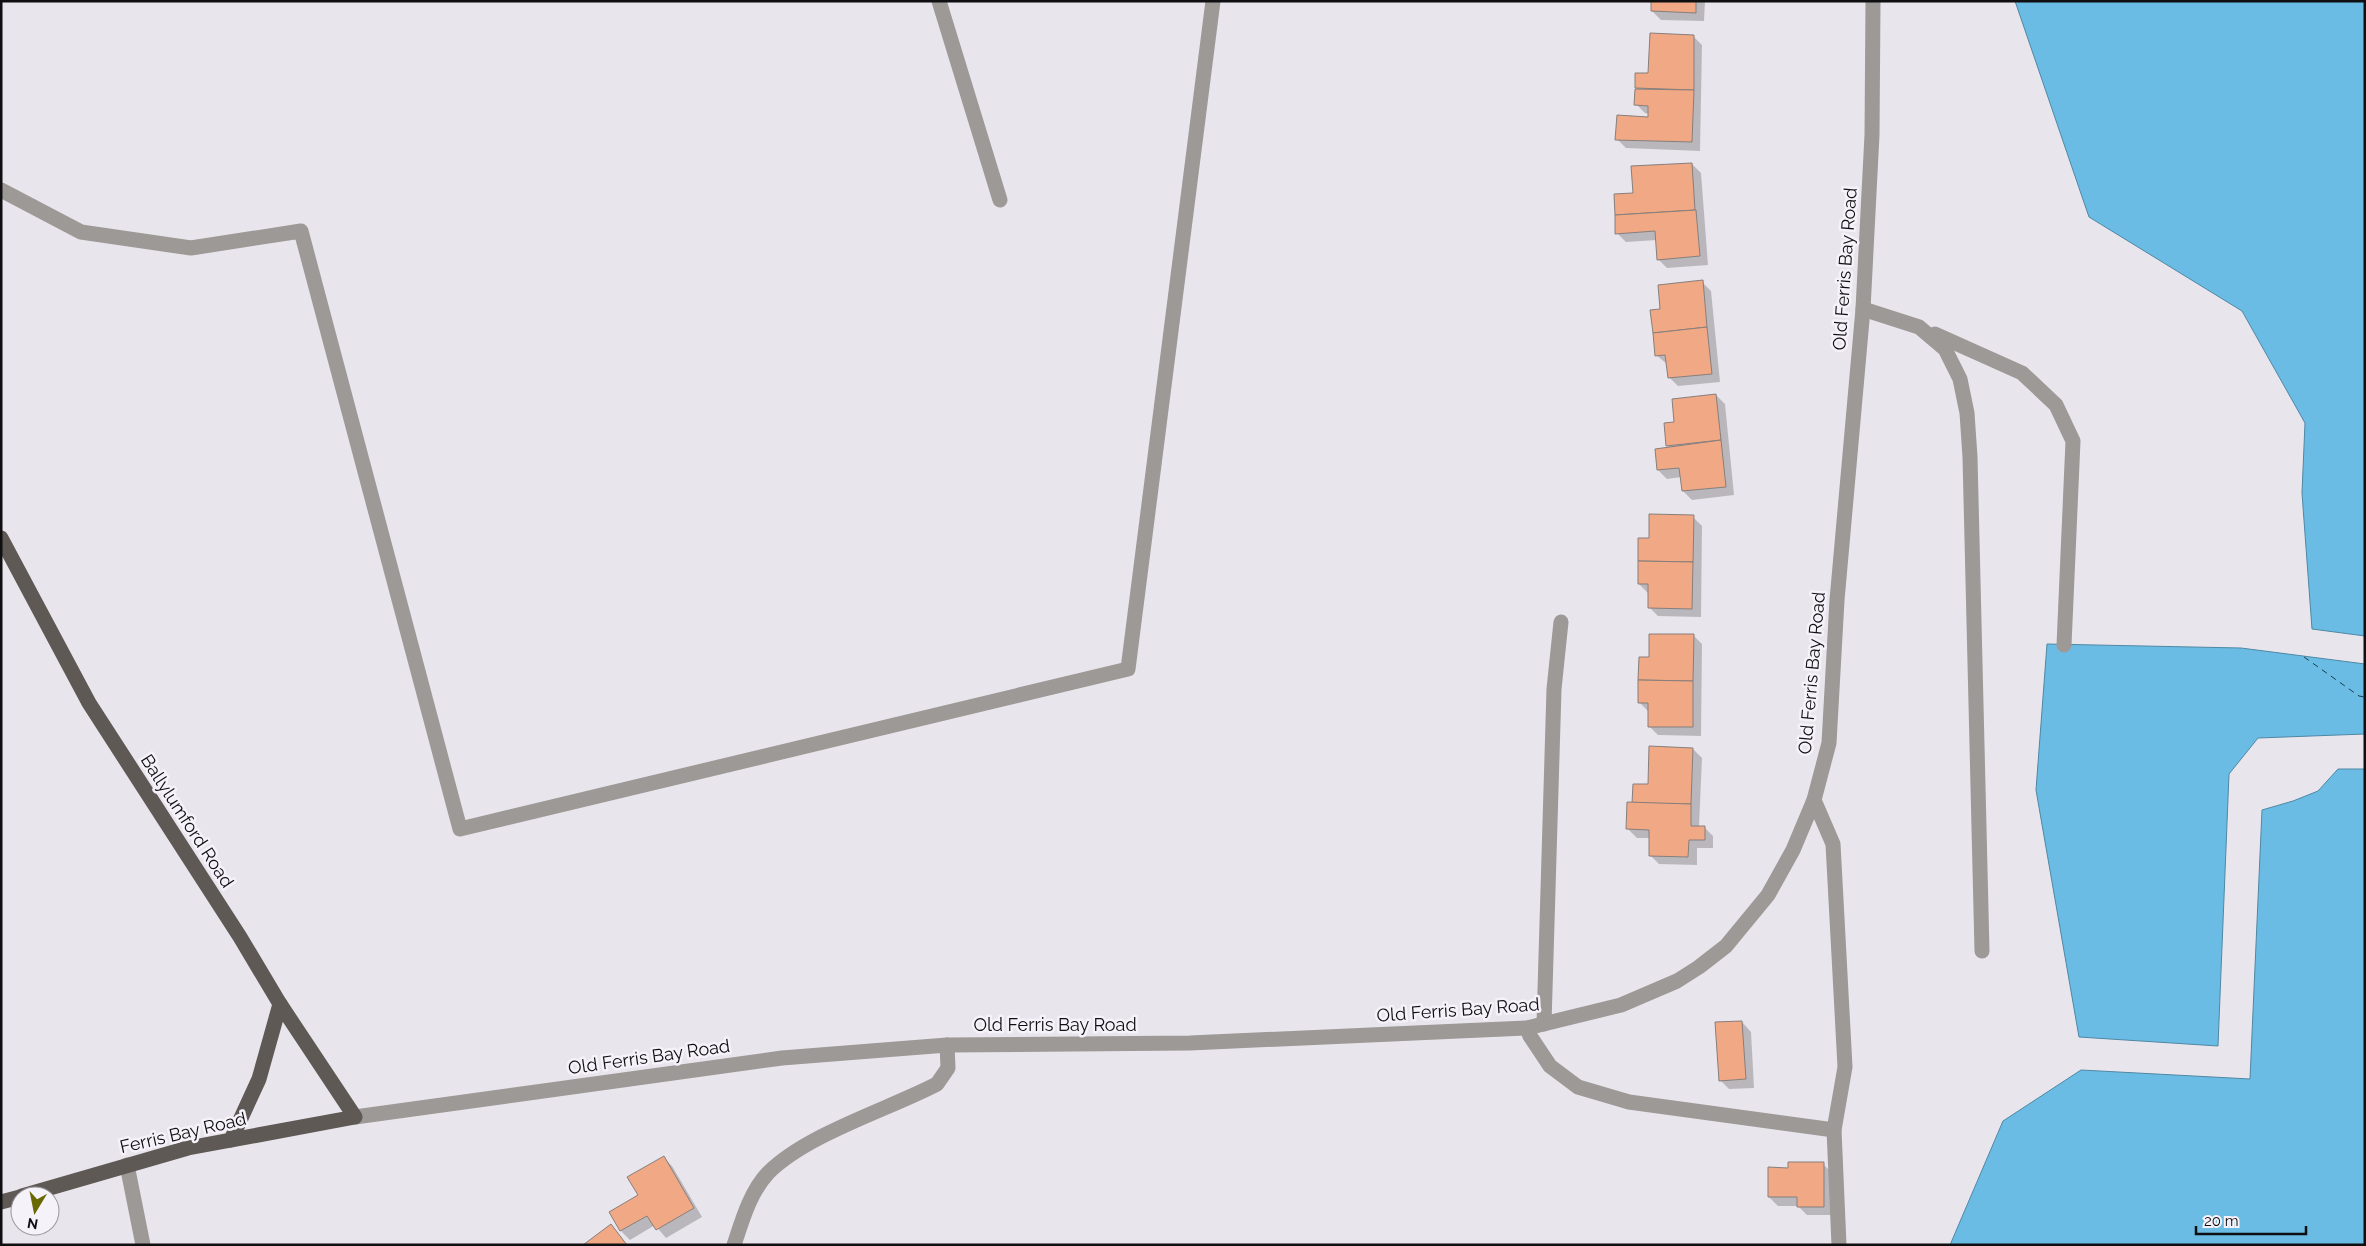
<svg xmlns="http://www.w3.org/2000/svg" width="2366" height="1246" font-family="Raleway,sans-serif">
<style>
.water{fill:#6abce4;stroke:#4f88a4}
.shadow{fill:#0003}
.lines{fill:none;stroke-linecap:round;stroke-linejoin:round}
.ferry{stroke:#193e4f;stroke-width:1;stroke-dasharray:6 5;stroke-linecap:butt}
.building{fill:#f0a885;stroke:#877f7c}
.minor{stroke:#9c9996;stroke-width:15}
.major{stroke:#5e5955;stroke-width:15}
.labels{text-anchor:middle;stroke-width:5;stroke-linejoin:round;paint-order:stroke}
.street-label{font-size:18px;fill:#0f0e10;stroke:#f6f2fa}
</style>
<rect width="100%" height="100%" fill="#e9e5ec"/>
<g class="water">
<polygon points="2015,1 2365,1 2365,636 2312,629 2302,493 2305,423 2242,311 2089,217"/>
<polygon points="2047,644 2241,648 2365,664 2365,734 2258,738 2229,774 2218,1046 2079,1037 2036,790"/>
<polygon points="2338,769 2365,769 2365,1245 1950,1245 2003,1121 2081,1070 2250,1079 2262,810 2293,801 2318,791"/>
</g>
<g class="shadow">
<polygon points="1652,1 1705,1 1704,21 1661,20 1652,11"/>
<polygon points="1693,36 1702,45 1700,151 1626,148 1617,139 1649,118 1649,114 1645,113 1636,104 1637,74 1649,74"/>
<polygon points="1692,164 1701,173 1708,265 1667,268 1658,259 1657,240 1626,242 1617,233 1615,195 1634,194"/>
<polygon points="1702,282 1711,291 1720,382 1678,386 1669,377 1667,364 1656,355 1662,310"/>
<polygon points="1716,395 1725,404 1734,495 1692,500 1683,491 1681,477 1667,479 1658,470 1668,448 1666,424 1676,423"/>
<polygon points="1693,517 1702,526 1701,617 1658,616 1649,607 1648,593 1639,584 1650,539"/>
<polygon points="1693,635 1702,644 1701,736 1658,735 1649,726 1648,711 1639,702"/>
<polygon points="1693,749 1702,758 1699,827 1704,827 1713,836 1713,848 1697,848 1697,865 1659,864 1650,855 1650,838 1637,838 1628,829 1634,804 1649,785"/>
<polygon points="1742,1022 1751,1032 1754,1088 1729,1089 1720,1080"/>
<polygon points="663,1157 672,1166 702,1217 666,1238 655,1225 630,1240 621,1231 610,1212 639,1195"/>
<polygon points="1823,1164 1832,1173 1832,1215 1807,1215 1798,1206 1778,1206 1769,1197"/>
</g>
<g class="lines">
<polyline class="ferry" points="2304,657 2359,696 2365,697"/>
</g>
<g class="building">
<polygon points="1651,1 1696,1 1696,13 1651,11"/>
<polygon points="1650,33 1694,35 1694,90 1635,88 1635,73 1648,73"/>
<polygon points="1635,89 1694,90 1692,142 1615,140 1617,115 1648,117 1648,106 1634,105"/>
<polygon points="1692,163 1695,210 1615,215 1614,194 1633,193 1631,166"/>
<polygon points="1696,210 1700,256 1657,260 1655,231 1615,234 1615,215"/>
<polygon points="1703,280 1707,327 1653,333 1650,310 1660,309 1658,285"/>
<polygon points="1707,327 1712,374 1668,378 1665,355 1655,356 1653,333"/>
<polygon points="1716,394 1721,440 1666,446 1664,423 1674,422 1672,399"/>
<polygon points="1721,440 1726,487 1682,491 1679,468 1657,470 1655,449"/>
<polygon points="1649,514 1694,515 1693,562 1638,561 1638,538 1649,538"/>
<polygon points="1638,561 1693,562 1692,609 1648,608 1648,584 1638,584"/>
<polygon points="1649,634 1694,634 1693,681 1638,680 1639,657 1649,657"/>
<polygon points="1638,680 1693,681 1693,727 1648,727 1648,703 1638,703"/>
<polygon points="1649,746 1693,748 1691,804 1632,803 1633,784 1648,784"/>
<polygon points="1627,802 1691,804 1691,826 1705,826 1705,840 1689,840 1688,857 1649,856 1649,830 1626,829"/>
<polygon points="1742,1021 1746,1079 1719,1081 1715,1022"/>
<polygon points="664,1156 694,1208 656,1230 647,1216 620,1231 609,1212 638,1195 627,1177"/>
<polygon points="1788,1162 1824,1162 1824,1207 1797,1207 1797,1197 1768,1197 1768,1167 1788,1168"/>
<polygon points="611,1224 627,1245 583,1245"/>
</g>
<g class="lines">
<g class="minor">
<polyline points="939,1 1000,200"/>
<polyline points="1,190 81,232 191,248 301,231 460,829 1128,669 1213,1"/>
<polyline points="1863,309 1919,327 1945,349 1960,379 1967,413 1970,457 1982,951"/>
<polyline points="1935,334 2022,373 2056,405 2073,441 2064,645"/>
<polyline points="1814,800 1833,844 1845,1067 1834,1130 1839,1245"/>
<polyline points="1544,1024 1554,689 1561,622"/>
<polyline points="1527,1028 1530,1036 1550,1066 1578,1087 1629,1102 1834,1130"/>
<polyline points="355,1117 782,1058 947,1045 1190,1043 1527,1028 1621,1005 1677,981 1699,967 1726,946 1768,895 1793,850 1814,800 1829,743 1837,600 1863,309 1872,135 1873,1"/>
<polyline points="127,1165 143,1245"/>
<path d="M734 1245C742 1221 750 1192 768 1173 807 1134 887 1110 937 1084L948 1068 947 1045"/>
</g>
<g class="major">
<polyline points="1,538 89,703 240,937 280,1004 355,1117 188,1148 22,1196"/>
<polyline points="231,1140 259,1079 280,1004"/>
<polyline points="1,1202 20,1197"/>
</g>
</g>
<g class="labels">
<g class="street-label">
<text transform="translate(1845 269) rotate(-86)" y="6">Old Ferris Bay Road</text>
<text transform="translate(1812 673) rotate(-85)" y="6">Old Ferris Bay Road</text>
<text transform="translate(187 821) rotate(57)" y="6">Ballylumford Road</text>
<text transform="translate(1458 1010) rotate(-4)" y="6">Old Ferris Bay Road</text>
<text x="1055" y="1031">Old Ferris Bay Road</text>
<text transform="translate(649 1057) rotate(-8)" y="6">Old Ferris Bay Road</text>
<text transform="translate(183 1133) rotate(-13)" y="6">Ferris Bay Road</text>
</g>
</g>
<rect width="2366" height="1246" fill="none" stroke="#0f0e10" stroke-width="5"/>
<g transform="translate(35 1211) rotate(190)"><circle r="24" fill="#f6f2fa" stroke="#9a979c"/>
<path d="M0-4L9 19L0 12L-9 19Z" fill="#696904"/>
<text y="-8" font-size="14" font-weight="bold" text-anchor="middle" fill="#0f0e10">N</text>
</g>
<path d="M2196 1226v8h110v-8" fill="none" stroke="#0f0e10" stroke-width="2.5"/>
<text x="2204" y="1226" font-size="15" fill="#0f0e10" stroke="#f6f2fa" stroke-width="4" paint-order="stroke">20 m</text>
</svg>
